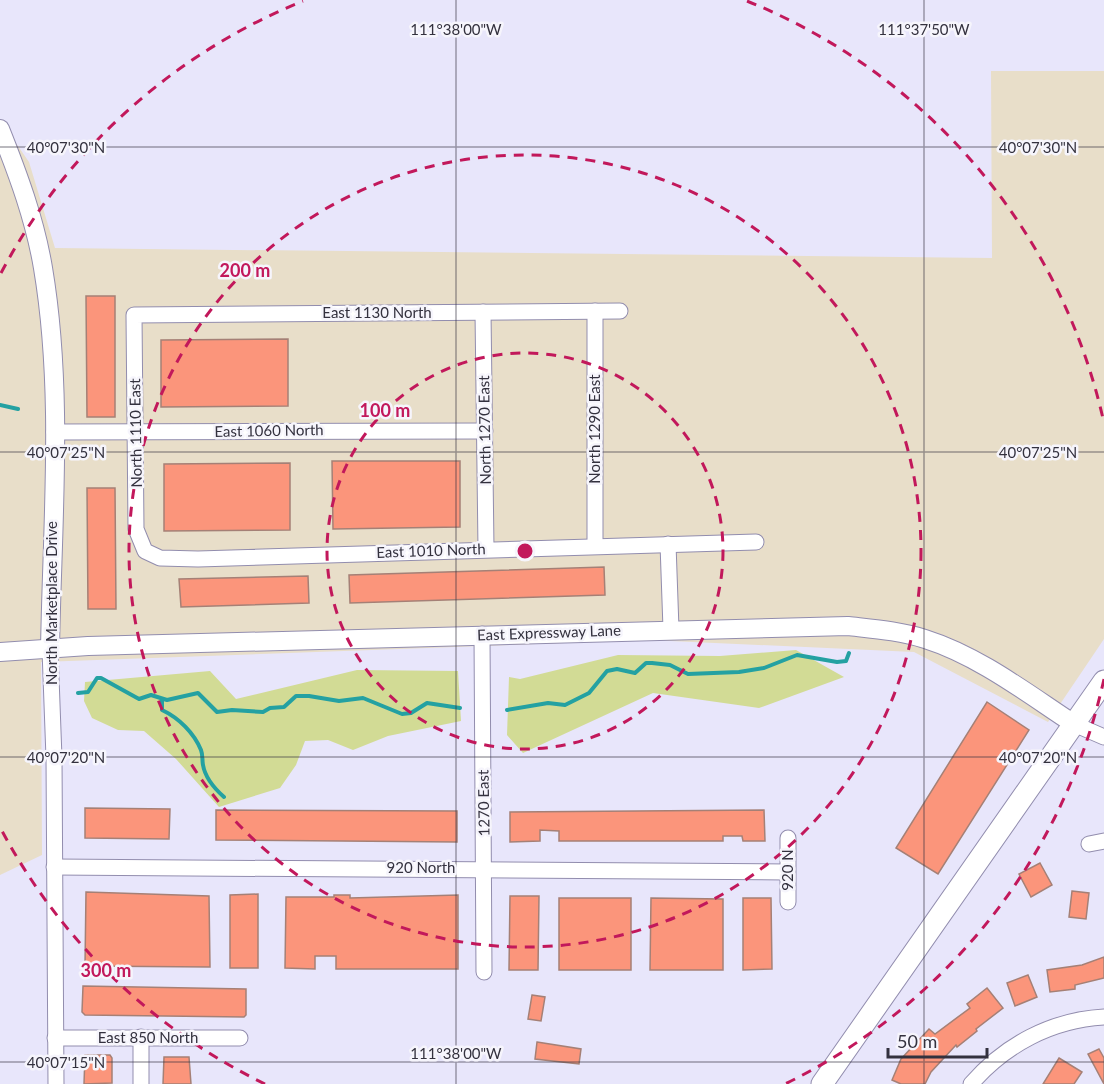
<svg xmlns="http://www.w3.org/2000/svg" width="1104" height="1084" font-family="Lato,sans-serif">
<style>
.commercial{fill:#e8dec9}
.green{fill:#d2db95}
.lines{fill:none;stroke-linecap:round;stroke-linejoin:round}
.stream{stroke:#24a1a2;stroke-width:4}
.building{fill:#fb957b;stroke:#a58076;stroke-width:1.5}
.minor-casing{stroke:#928dae;stroke-width:17}
.tertiary-casing{stroke:#928dae;stroke-width:20}
.secondary-casing{stroke:#928dae;stroke-width:23}
.minor{stroke:#fff;stroke-width:15}
.tertiary{stroke:#fff;stroke-width:18}
.secondary{stroke:#fff;stroke-width:21}
.ticks{fill:none;stroke:#33313e;stroke-width:1.5;stroke-opacity:0.45}
.ring{fill:none;stroke:#c2185b;stroke-width:3;stroke-dasharray:10 8}
.labels{text-anchor:middle;stroke-width:5;stroke-linejoin:round;paint-order:stroke}
.street-label{font-size:15px;fill:#33313e;stroke:#f6f5fc}
.ticks-label{font-size:15px;text-anchor:middle;fill:#33313e;stroke:#f6f5fc;stroke-width:5;stroke-linejoin:round;paint-order:stroke}
.centre{fill:#c2185b;stroke:#f6f5fc;stroke-width:3}
.ring-label{font-size:18px;text-anchor:middle;font-weight:bold;fill:#c2185b;stroke:#f6f5fc;stroke-width:5;stroke-linejoin:round;paint-order:stroke}
</style>
<rect width="100%" height="100%" fill="#e8e6fb"/>
<polygon class="commercial" points="991,71 1104,71 1104,639 1048,722 914,652 649,640 41,662 42,855 0,875 0,120 29,162 55,248 992,258"/>
<g class="green">
<polygon points="796,650 844,677 759,708 653,693 523,753 507,735 509,677 520,679 618,655 720,656"/>
<polygon points="357,670 458,671 461,721 388,736 353,750 328,740 305,741 296,765 280,788 219,807 176,759 144,731 118,730 92,718 84,701 85,682 210,671 236,699"/>
</g>
<g class="lines">
<g class="stream">
<polyline points="0,405 18,409"/>
<polyline points="78,693 88,692 97,678 101,678 139,699 151,695 167,700 198,693 217,712 232,710 263,712 270,708 284,707 296,696 309,696 339,701 363,698 402,714 411,713 427,703 460,708"/>
<path d="M162 700V710C179 718 194 733 201 750 203 755 202 760 203 765 205 777 215 789 224 797"/>
<polyline points="507,710 548,703 565,705 589,693 607,671 617,669 635,673 646,663 652,663 670,665 688,674 739,672 764,668 797,655 837,662 846,661 849,653"/>
</g>
</g>
<g class="building">
<polygon points="86,296 115,296 115,417 87,417"/>
<polygon points="288,339 288,406 161,407 161,340"/>
<polygon points="332,461 460,461 460,527 333,529"/>
<polygon points="290,463 290,530 164,531 164,464"/>
<polygon points="87,488 115,488 116,609 88,609"/>
<polygon points="604,567 605,595 350,603 349,575"/>
<polygon points="308,576 309,603 181,607 179,579"/>
<polygon points="987,702 1029,730 938,874 896,848"/>
<polygon points="85,808 170,809 169,839 85,838"/>
<polygon points="216,810 457,811 457,842 216,840"/>
<polygon points="764,810 765,841 743,841 742,836 723,836 723,841 559,841 559,831 540,830 540,841 510,842 510,812"/>
<polygon points="1040,863 1052,885 1031,897 1019,874"/>
<polygon points="1072,891 1089,893 1086,919 1069,917"/>
<polygon points="86,892 209,896 210,967 85,966"/>
<polygon points="258,894 258,968 230,968 230,895"/>
<polygon points="334,895 350,895 350,898 458,895 458,969 336,969 336,956 315,956 315,969 285,968 286,897 334,897"/>
<polygon points="510,896 539,896 538,970 509,970"/>
<rect x="559" y="898" width="72" height="72"/>
<polygon points="651,898 723,899 723,970 650,970"/>
<polygon points="743,898 771,898 772,969 743,970"/>
<polygon points="1104,957 1104,978 1075,985 1075,989 1050,992 1047,970 1082,965"/>
<polygon points="1028,975 1037,997 1015,1006 1007,983"/>
<polygon points="83,986 246,989 246,1015 244,1017 85,1015 82,1012"/>
<polygon points="987,988 1003,1008 976,1029 977,1031 957,1047 956,1045 931,1072 925,1084 901,1084 892,1080 901,1059 929,1029 935,1034 970,1008 967,1004"/>
<polygon points="532,995 545,997 541,1021 528,1019"/>
<polygon points="537,1042 581,1049 579,1064 535,1059"/>
<polygon points="1099,1049 1104,1058 1104,1084 1088,1054"/>
<polygon points="85,1055 110,1055 112,1058 112,1083 84,1084"/>
<polygon points="164,1057 189,1057 191,1084 163,1084"/>
<polygon points="1059,1058 1082,1072 1074,1084 1043,1084"/>
</g>
<g class="lines">
<g class="minor-casing">
<g id="minor">
<polyline points="620,311 134,315 136,529 145,551 160,558 198,559 756,542"/>
<polyline points="483,312 486,549"/>
<polyline points="54,432 485,431"/>
<polyline points="668,544 671,629"/>
<polyline points="595,546 595,311"/>
<polyline points="482,634 484,972"/>
<polyline points="50,650 54,758 56,1084"/>
<polyline points="1074,724 1104,737"/>
<polyline points="1089,844 1104,841"/>
<polyline points="54,867 787,872"/>
<polyline points="788,902 788,838"/>
<polyline points="55,1038 240,1038"/>
<polyline points="141,1084 141,1037"/>
<path d="M971 1084C1005 1045 1051 1020 1104 1017"/>
</g>
</g>
<g class="tertiary-casing">
<g id="tertiary">
<path d="M0 129C18 174 35 220 43 268 64 393 52 524 50 650"/>
<path d="M0 652 88 646 848 626C874 629 900 631 925 639 979 656 1028 694 1074 724"/>
</g>
</g>
<g class="secondary-casing">
<polyline id="secondary" points="822,1084 1104,681"/>
</g>
<use href="#minor" class="minor"/>
<use href="#tertiary" class="tertiary"/>
<use href="#secondary" class="secondary"/>
</g>
<path class="ticks" d="M456 0V1084M924 0V1084M0 147H1104M0 452H1104M0 757H1104M0 1062H1104"/>
<g class="ring">
<circle cx="525" cy="551" r="198"/>
<circle cx="525" cy="551" r="396"/>
<path d="M1104 679A593 593 0 0 1 785 1084M265 1084A593 593 0 0 1 1 829M1 273A593 593 0 0 1 303 1M747 1A593 593 0 0 1 1104 423"/>
</g>
<g class="labels">
<g class="street-label">
<text x="377" y="318">East 1130 North</text>
<text transform="translate(595 429) rotate(-90)" y="5">North 1290 East</text>
<text transform="translate(485 430) rotate(-91)" y="5">North 1270 East</text>
<text transform="translate(269 431) rotate(-1)" y="5">East 1060 North</text>
<text transform="translate(136 433) rotate(-91)" y="5">North 1110 East</text>
<text transform="translate(431 551) rotate(-2)" y="5">East 1010 North</text>
<text transform="translate(52 603) rotate(-90)" y="5">North Marketplace Drive</text>
<text transform="translate(549 633) rotate(-2)" y="5">East Expressway Lane</text>
<text transform="translate(484 803) rotate(-91)" y="5">1270 East</text>
<text x="421" y="873">920 North</text>
<text transform="translate(788 870) rotate(-90)" y="5">920 N</text>
<text x="148" y="1043">East 850 North</text>
</g>
</g>
<g class="ticks-label">
<text x="456" y="35">111°38'00"W</text>
<text x="924" y="35">111°37'50"W</text>
<text x="66" y="153">40°07'30"N</text>
<text x="1038" y="153">40°07'30"N</text>
<text x="66" y="458">40°07'25"N</text>
<text x="1038" y="458">40°07'25"N</text>
<text x="66" y="763">40°07'20"N</text>
<text x="1038" y="763">40°07'20"N</text>
<text x="456" y="1059">111°38'00"W</text>
<text x="66" y="1068">40°07'15"N</text>
</g>
<circle cx="525" cy="551" r="9" class="centre"/>
<g class="ring-label">
<text x="245" y="277">200 m</text>
<text x="385" y="417">100 m</text>
<text x="106" y="977">300 m</text>
</g>
<path d="M888 1048v9h99v-9" fill="none" stroke="#33313e" stroke-width="3"/>
<text x="897" y="1048" font-size="18" fill="#33313e" stroke="#f6f5fc" stroke-width="4.5" paint-order="stroke">50 m</text>
</svg>
